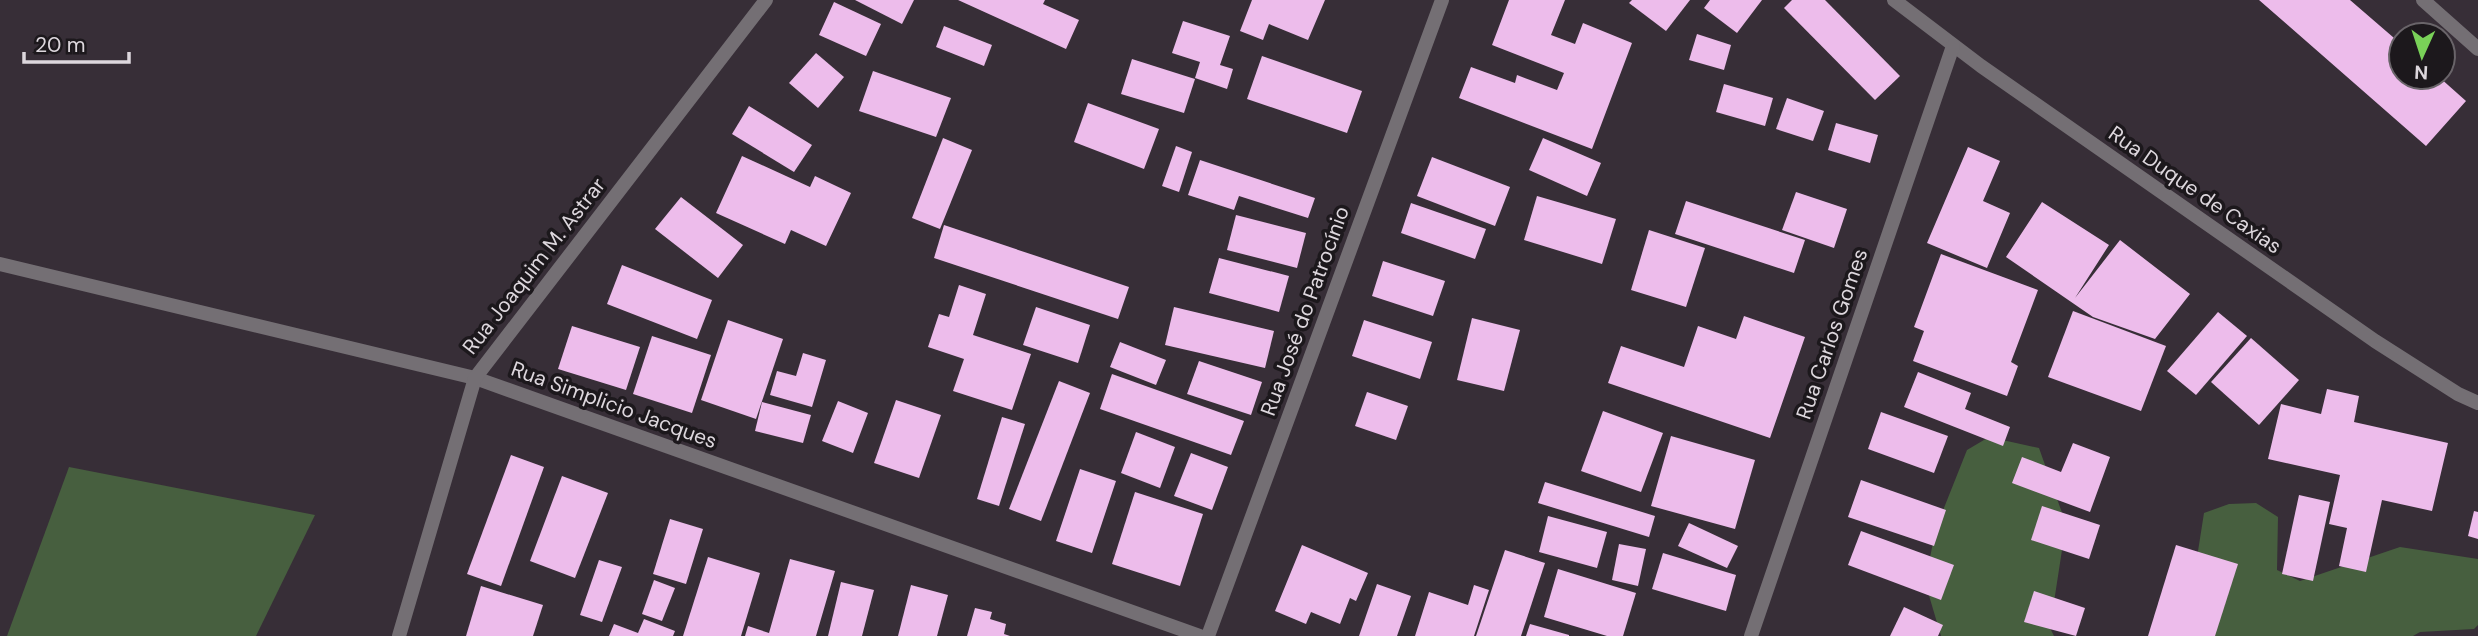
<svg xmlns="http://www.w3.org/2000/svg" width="2478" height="636" font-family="'DM Sans',sans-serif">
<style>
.green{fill:#475f3f}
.building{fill:#edbceb}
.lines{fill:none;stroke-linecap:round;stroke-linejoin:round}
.street{stroke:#746f74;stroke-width:14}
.labels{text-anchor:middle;stroke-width:7;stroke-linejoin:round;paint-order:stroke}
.street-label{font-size:21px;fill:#ddd7dd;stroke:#1c181c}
</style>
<rect width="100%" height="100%" fill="#372e37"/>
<g class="green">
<polygon points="1989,437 2039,448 2066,524 2050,628 2054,636 1941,636 1925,582 1936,528 1967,450"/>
<polygon points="69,467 315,515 256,636 7,636"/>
<polygon points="2256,503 2278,517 2277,570 2300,581 2400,547 2478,559 2478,625 2474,629 2420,632 2413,636 2167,636 2187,621 2204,513 2229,504"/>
</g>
<g class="building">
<polygon points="855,0 914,0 902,24"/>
<polygon points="958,0 1045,0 1043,4 1079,20 1066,49"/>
<polygon points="1252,0 1325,0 1308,40 1269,24 1263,40 1240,31"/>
<polygon points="1509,0 1565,0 1551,35 1575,44 1583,23 1632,43 1592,149 1459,98 1471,67 1515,83 1517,75 1557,90 1564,73 1492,45"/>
<polygon points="1632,0 1690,0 1666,31 1629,3"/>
<polygon points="1710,0 1762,0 1737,33 1704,8"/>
<polygon points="1792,0 1825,0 1900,76 1875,100 1784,8"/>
<polygon points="2259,0 2350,0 2401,44 2401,77 2439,77 2466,101 2426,146"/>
<polygon points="834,2 881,24 866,56 819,35"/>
<polygon points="1183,21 1230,36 1220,65 1233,69 1227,89 1195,78 1200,62 1172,53"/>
<polygon points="944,26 992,45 984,66 936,47"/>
<polygon points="1697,34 1731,45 1724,70 1689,60"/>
<polygon points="816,53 844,77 818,108 789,83"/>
<polygon points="1262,56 1362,91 1347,133 1247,99"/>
<polygon points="1132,59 1195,79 1184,113 1121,94"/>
<polygon points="873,71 951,98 936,137 859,111"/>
<polygon points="1724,84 1773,98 1765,126 1716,112"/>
<polygon points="1787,98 1824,111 1813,141 1776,129"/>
<polygon points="1088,103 1159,129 1144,169 1074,142"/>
<polygon points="749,106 812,145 794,172 732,134"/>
<polygon points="1836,123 1878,135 1870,163 1828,150"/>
<polygon points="943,138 972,150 940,229 912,218"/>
<polygon points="1543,138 1601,163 1587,196 1529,170"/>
<polygon points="1176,146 1192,152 1179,192 1162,186"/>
<polygon points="1968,147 2000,161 1983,201 2010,213 1987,268 1927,243"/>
<polygon points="742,156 810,187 815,176 851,193 826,246 791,230 785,244 716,213"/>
<polygon points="1432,157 1510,187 1495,226 1417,196"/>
<polygon points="1200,160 1315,198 1308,218 1239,196 1234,210 1188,195"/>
<polygon points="1796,192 1847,209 1834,248 1782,230"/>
<polygon points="1537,196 1616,219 1602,264 1524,240"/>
<polygon points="681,197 743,245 718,278 655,229"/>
<polygon points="1686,201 1805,240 1794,273 1675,234"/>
<polygon points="2042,202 2109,245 2075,298 2120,240 2190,294 2155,339 2093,317 2006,257"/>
<polygon points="1411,203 1486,229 1475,259 1401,233"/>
<polygon points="1236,215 1306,233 1297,268 1227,250"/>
<polygon points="944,225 1129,287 1118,319 934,258"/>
<polygon points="1649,230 1705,248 1686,307 1631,290"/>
<polygon points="1941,254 2038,290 2011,362 2018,366 2007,396 1913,361 1924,331 1914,327"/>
<polygon points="1219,258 1289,276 1279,312 1209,293"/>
<polygon points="1383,261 1445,281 1433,316 1372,296"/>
<polygon points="622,265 712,300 697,339 607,304"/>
<polygon points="959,285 986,294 973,335 1031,354 1012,410 953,391 964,359 928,347 939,314 949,317"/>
<polygon points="1036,307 1090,325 1078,363 1023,345"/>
<polygon points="1174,307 1274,331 1265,368 1165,345"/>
<polygon points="2073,311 2166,346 2141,411 2048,377"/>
<polygon points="2218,312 2247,336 2196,395 2167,371"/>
<polygon points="1744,316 1805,337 1770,438 1608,383 1621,346 1684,367 1698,326 1736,339"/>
<polygon points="1472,318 1520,330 1504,391 1457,380"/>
<polygon points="728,320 783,339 756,419 701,400"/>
<polygon points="1364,320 1432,342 1420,379 1352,356"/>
<polygon points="572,326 640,347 626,390 558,369"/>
<polygon points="652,336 711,355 692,413 633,394"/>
<polygon points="2251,338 2299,380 2259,425 2211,382"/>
<polygon points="1120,342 1166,360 1156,385 1110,367"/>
<polygon points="803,353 826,360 812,407 770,395 777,371 796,376"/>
<polygon points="1199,361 1262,382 1251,415 1187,394"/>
<polygon points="1918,372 1971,393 1965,409 2010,427 2003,446 1904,407"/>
<polygon points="1112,374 1244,421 1231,455 1100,409"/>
<polygon points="1059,381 1090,393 1041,521 1009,509"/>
<polygon points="2327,389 2359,396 2354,422 2448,443 2432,511 2382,500 2366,572 2339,566 2347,528 2329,524 2340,475 2268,459 2281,404 2321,414"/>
<polygon points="1367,392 1408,406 1396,440 1355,426"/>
<polygon points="896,400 941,415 919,478 874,463"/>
<polygon points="838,401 868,413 853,453 822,441"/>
<polygon points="762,402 811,415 803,443 755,431"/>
<polygon points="1603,411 1663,433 1641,492 1581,471"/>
<polygon points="1881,412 1948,436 1934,473 1868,449"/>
<polygon points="1002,417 1025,424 999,506 977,499"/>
<polygon points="1136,432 1175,447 1160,488 1121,473"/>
<polygon points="1671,436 1755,460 1735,529 1651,506"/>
<polygon points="2073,443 2110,457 2090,512 2012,483 2022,457 2061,472"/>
<polygon points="1191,453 1228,467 1212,510 1174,496"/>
<polygon points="511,455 544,467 501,586 467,574"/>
<polygon points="1080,469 1116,481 1092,553 1056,541"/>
<polygon points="562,476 608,493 575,578 530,561"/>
<polygon points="1861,480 1946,510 1934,546 1848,517"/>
<polygon points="1545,482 1655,516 1649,537 1538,503"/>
<polygon points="1135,492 1203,514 1180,586 1112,564"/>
<polygon points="2299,495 2330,502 2313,581 2282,574"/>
<polygon points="2042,506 2100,525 2089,559 2031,540"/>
<polygon points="2474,511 2478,512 2478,539 2468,536"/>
<polygon points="1548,516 1607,532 1597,568 1539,552"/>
<polygon points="670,519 703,529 686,584 653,574"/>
<polygon points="1689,523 1738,546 1727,568 1678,546"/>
<polygon points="1861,531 1954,565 1941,600 1848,565"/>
<polygon points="1619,544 1646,549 1638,586 1612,580"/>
<polygon points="1302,545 1368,573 1356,601 1350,598 1340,624 1311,612 1306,624 1275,611"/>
<polygon points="2176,545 2238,564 2215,636 2148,636"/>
<polygon points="1505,550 1545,563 1521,636 1476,636"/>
<polygon points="1663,553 1736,575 1726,611 1652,589"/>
<polygon points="708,557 760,573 741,636 683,636"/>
<polygon points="790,559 835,571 816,636 745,636 748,626 769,633"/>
<polygon points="599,560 622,567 602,622 580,615"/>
<polygon points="1558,569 1636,593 1623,636 1607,636 1544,617"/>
<polygon points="654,580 675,588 662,621 642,614"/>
<polygon points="841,582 874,590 862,636 828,636"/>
<polygon points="1377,584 1411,596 1397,636 1359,636"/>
<polygon points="911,585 948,595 937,636 898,636"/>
<polygon points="1474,585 1489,590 1474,636 1415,636 1429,592 1468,605"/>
<polygon points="481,586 543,605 533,636 466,636"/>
<polygon points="2034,591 2085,608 2076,636 2024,622"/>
<polygon points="1904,607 1943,625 1938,636 1890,636"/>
<polygon points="975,608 992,612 990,619 1006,624 1004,634 1010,636 967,636"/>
<polygon points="644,619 675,631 673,636 609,636 614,624 638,633"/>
<polygon points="1530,624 1569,635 1569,636 1526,636"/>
</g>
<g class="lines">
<g class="street">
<polyline points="1894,0 1981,66 2375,341 2458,394 2478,403"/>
<polyline points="2423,0 2478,49"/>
<polyline points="0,264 475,378 1200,636"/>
<polyline points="399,636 475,378 766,0"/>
<polyline points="1208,636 1442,0"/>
<polyline points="1751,636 1953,46"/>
</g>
</g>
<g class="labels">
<g class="street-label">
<text transform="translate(2195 190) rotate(35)" y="7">Rua Duque de Caxias</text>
<text transform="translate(534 266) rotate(-52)" y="7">Rua Joaquim M. Astrar</text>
<text transform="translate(1305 311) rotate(-70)" y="7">Rua José do Patrocínio</text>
<text transform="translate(1832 334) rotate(-71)" y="7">Rua Carlos Gomes</text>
<text transform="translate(614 405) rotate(20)" y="7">Rua Simplicio Jacques</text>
</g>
</g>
<g transform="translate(2422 56) rotate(183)"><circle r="33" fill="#1c181c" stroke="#696469" stroke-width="2"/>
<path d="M0-5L12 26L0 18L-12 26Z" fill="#79d158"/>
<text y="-10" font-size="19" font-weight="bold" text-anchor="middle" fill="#ddd7dd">N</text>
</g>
<path d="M24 52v10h105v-10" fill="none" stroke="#ddd7dd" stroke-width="3.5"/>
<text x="35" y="52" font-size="21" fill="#ddd7dd" stroke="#1c181c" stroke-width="5" paint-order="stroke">20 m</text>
</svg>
